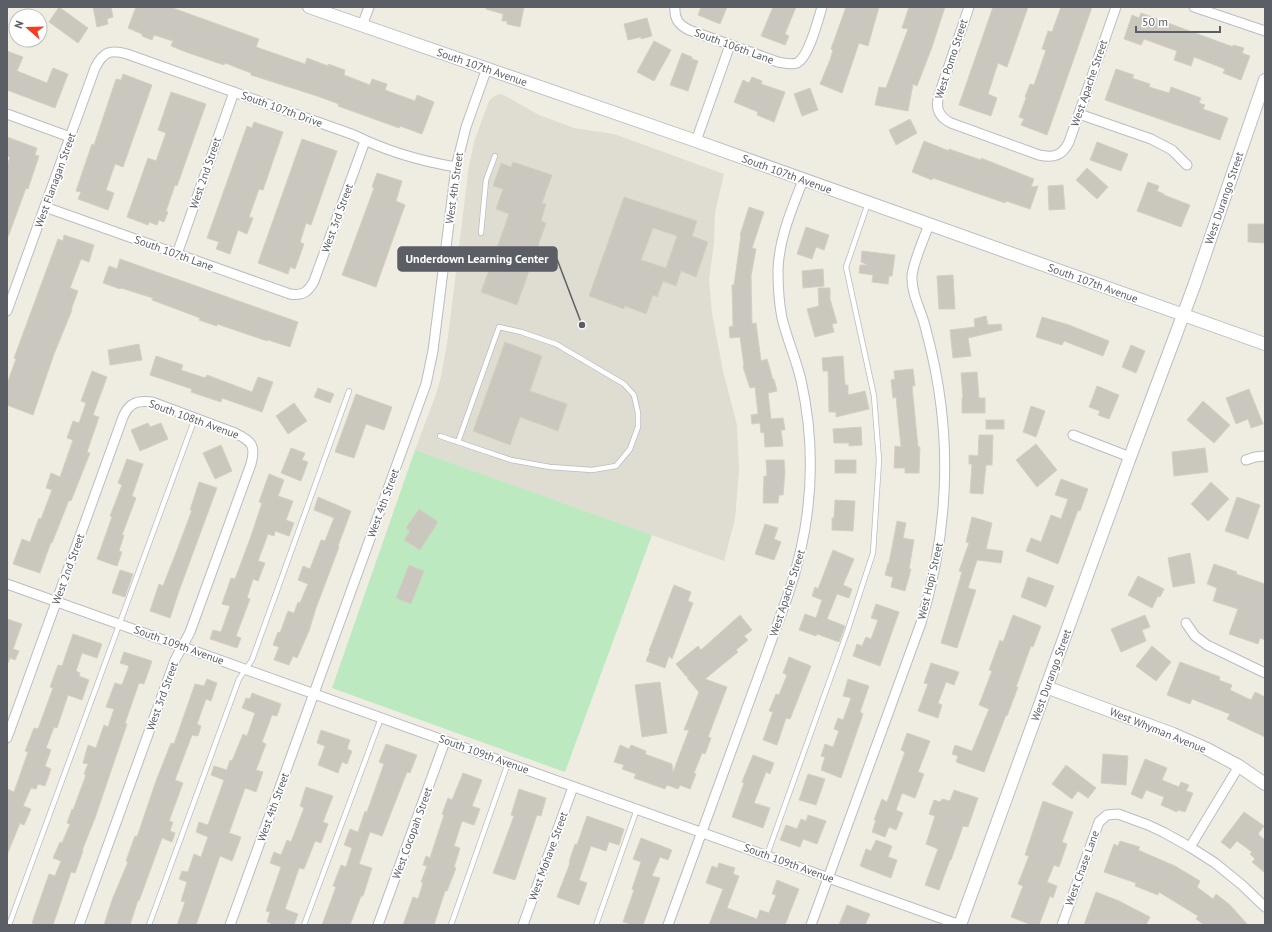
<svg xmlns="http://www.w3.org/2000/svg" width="1272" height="932" font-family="'PT Sans',sans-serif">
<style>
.education{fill:#dfdcd1}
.green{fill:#bce9bf}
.building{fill:#cac7bf;stroke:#d4cfc0;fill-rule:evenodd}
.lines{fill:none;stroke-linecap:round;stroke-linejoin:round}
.lane-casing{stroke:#babcc3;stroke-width:6}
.street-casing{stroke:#babcc3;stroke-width:11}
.secondary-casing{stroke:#bbbec5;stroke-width:14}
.lane{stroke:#fff;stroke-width:4.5}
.street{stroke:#fff;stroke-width:9}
.secondary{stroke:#fff;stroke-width:12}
.labels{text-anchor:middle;stroke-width:3.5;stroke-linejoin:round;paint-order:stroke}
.street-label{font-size:11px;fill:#5b5e65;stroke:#fff}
.leader{fill:none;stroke:#5b5e65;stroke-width:1.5}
.callout-dot{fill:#5b5e65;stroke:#fff;stroke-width:1.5}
.callout{fill:#5b5e65;stroke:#5b5e65;stroke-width:1.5}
.callout-label{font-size:12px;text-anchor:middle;font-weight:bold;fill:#fff}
</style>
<rect width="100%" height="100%" fill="#efede2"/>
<polygon class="education" points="499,94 504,95 539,115 574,128 614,134 724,174 715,213 714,243 709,280 712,313 723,371 737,425 739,471 735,519 724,561 415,450 436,394 441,377 448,337 469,165 475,139 489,101 493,97"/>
<polygon class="green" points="415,450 652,535 565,772 332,688"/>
<g class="building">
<polygon points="59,7 88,28 78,43 49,22"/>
<polygon points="93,7 111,7 113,17 107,19 108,24 97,27"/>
<polygon points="136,7 170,7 259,39 256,47 305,64 307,58 328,66 328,64 345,70 344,75 370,85 372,79 387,84 385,90 415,101 417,95 434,102 422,134 400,126 399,128 352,111 338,106 339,104 317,96 251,75 251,73 225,63 224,65 186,52 171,46 173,41 154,35 152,40 142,36 142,34 128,28"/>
<polygon points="486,7 524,7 520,27 507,24 507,21 502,21 503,14 486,9"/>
<polygon points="701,7 727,7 720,24 698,15"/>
<polygon points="773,7 796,7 785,34 789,36 785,45 761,36"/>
<polygon points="846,7 879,7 868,46 859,43 842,93 820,84 830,60 833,50 831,49"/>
<polygon points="909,7 945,7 932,47 917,86 913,84 908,111 875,105 879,87 886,88 908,29 902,28"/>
<polygon points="993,7 1028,7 1007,67 998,63 988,94 997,98 991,116 959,105"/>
<polygon points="1061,7 1092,7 1047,135 1021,125 1024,119 1019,117 1026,98 1025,97 1030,84 1034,85 1046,50 1042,49 1048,31 1052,32"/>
<polygon points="1141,13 1233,47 1233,45 1244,48 1242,53 1250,56 1241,80 1223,73 1225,69 1194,57 1191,66 1174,60 1177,51 1144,39 1141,45 1124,39 1132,15 1139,18"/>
<polygon points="647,18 652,36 641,39 641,37 628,40 624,24"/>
<polygon points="654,41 671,50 654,81 637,72"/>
<polygon points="7,51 23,57 17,71 47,83 53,68 68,74 55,108 7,90"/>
<polygon points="682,53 692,57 692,59 698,61 688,91 670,85"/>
<polygon points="1116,69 1134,75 1132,78 1150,84 1149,87 1169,93 1171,87 1201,98 1199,103 1205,105 1203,109 1228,118 1220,140 1105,100"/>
<polygon points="123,74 152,85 123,167 115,164 106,190 114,193 108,210 78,199 81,192 76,191 92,144 94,145 116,79 121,80"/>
<polygon points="752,77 762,81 761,84 785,92 774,122 757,115 758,112 734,102 743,80 749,83"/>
<polygon points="810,88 818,110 802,116 794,94"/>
<polygon points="171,92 206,104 177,186 175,185 166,211 168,212 164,222 159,220 157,225 149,222 148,225 127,217 148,158 156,161 166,133 158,130"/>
<polygon points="910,119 917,133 896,145 889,130"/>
<polygon points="254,122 283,132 263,190 259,189 249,217 253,218 247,234 238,230 230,254 216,249 219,242 207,238 247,126 252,128"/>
<polygon points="7,137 37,148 35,155 39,156 28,189 26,188 8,237 7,236 7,166 10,157 7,156"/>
<polygon points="302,139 337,151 311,225 306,223 300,242 304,244 295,269 290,267 288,274 258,263"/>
<polygon points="924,141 949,151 949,149 981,160 981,158 1034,179 1031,187 1038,186 1030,209 1006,201 1005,203 933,178 932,180 912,172"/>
<polygon points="1097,142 1128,154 1121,171 1090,160"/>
<polygon points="513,162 552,175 542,203 546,204 541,221 546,223 517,305 481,292 509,214 496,209 503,189 493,186 501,163 511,167"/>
<polygon points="1087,168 1108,187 1097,199 1076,180"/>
<polygon points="377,173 402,181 396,201 405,205 376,287 342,275 374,188 372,187"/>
<polygon points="1148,182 1159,186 1157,191 1164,194 1164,195 1190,205 1181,227 1137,211"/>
<polygon points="1063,185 1065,209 1049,210 1048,186"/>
<path d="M624 197 697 221 692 236 708 242 696 277 681 271 676 286 663 281 657 297 653 295 646 314 625 306 624 309 589 296ZM653 228 677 236 666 268 641 260Z"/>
<polygon points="749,207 764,212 752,248 756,249 751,276 752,324 756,323 761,361 767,359 773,380 774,379 777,391 768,393 771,419 783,418 785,430 781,430 783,446 765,447 764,432 761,433 760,423 752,424 751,415 758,414 755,387 750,388 743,367 744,366 740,337 730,338 729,327 733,326 732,285 734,285 741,235 740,235"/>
<polygon points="1248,224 1265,224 1265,243 1248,242"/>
<polygon points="806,227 829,235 824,250 816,247 812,259 797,254"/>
<polygon points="64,235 94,245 89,262 81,259 70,288 78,291 71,310 72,310 54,354 33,415 7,405 7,384 16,359 14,358 58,239 63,241"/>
<polygon points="862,251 895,255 892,276 889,276 888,284 872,282 873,275 859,273 860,265 868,265 861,262"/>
<polygon points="120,259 298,322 290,347 268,340 267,341 217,324 217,326 199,320 200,318 152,300 153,298 121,288 120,289 103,283 109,266 117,269"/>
<polygon points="823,269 824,286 803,288 802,271"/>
<polygon points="953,275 955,309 939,309 937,276"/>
<polygon points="818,288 830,288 830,299 837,323 832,324 834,332 815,337 807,309 819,306"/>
<polygon points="986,316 988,325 1001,324 1002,330 968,338 971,356 953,358 950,330 975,327 974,319"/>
<polygon points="1042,317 1069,325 1109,341 1103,356 1064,341 1062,345 1036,337"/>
<polygon points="505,342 542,356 530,391 567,404 558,431 520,417 510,445 473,431"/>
<polygon points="139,344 142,360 110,365 108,350"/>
<polygon points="1131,345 1145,351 1136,373 1122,367"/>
<polygon points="156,356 183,365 181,370 205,378 207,375 252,392 258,377 273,382 262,412 222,398 221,402 191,392 192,389 150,375"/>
<polygon points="843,356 845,385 848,385 848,395 865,391 869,409 836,417 836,412 829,412 828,371 823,371 822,358"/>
<polygon points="913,369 915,386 912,386 918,447 920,447 919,473 905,473 905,468 894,468 895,446 901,447 896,397 893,398 891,380 895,379 894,371"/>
<polygon points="92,371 107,377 93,415 99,417 87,452 90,453 71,501 69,500 52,543 51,542 40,573 13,564 22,539 30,542 39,518 41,519 52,490 46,488 51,473 60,477 73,440 67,438 73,421 79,423 86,403 81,401"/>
<polygon points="977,372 979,398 985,398 985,413 962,413 962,398 963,398 961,373"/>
<polygon points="1097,386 1119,395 1109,419 1098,415 1100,411 1089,407"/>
<polygon points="318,388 334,394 330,403 314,397"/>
<polygon points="1249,389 1263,424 1251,428 1248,419 1236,424 1226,398"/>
<polygon points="356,394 392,407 384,430 366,424 354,458 335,452"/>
<polygon points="1203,401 1230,425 1214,443 1187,420"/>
<polygon points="294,403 307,421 288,434 276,416"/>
<polygon points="1031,406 1045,411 1036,437 1023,432"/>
<rect x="986" y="420" width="18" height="9"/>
<polygon points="148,423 150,427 161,423 168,439 140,451 131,430"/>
<polygon points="861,427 862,445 849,446 849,443 834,443 833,429"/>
<polygon points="979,435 993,435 992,465 986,465 983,494 970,493 972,464 969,464 969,455 978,456"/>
<polygon points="1036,444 1057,470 1037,487 1016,460"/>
<polygon points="221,445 232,471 215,479 203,453"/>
<polygon points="291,448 305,453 302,460 308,462 301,481 281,473"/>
<polygon points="1205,448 1208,472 1174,476 1172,452"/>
<polygon points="127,459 143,464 132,496 136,498 122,535 124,535 119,551 122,552 117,566 97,559 112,517 110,516 122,485 118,483"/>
<polygon points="766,460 784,460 785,472 783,495 779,495 778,503 763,503 764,476 767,476"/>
<rect x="835" y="460" width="21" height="13"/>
<polygon points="269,474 284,480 278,496 293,501 286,520 294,523 289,536 275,531 274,536 268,534 258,561 265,563 258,581 253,579 247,598 250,599 236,636 241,638 237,648 210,639 213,630 221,632 230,606 222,604 231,578 235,579 250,539 262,503 259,502"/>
<polygon points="1061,479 1088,489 1080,511 1078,510 1058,564 1026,551 1031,538 1041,542 1051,515 1061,519 1068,499 1055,495"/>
<polygon points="199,482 217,488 179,591 170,618 150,611 159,584 163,586 177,550 192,510 190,510"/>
<polygon points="1211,482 1229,499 1208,521 1191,504"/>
<polygon points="318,497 351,511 338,546 339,547 316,608 309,631 297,658 293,656 289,665 274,660 279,647 273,645 278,632 280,633 288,611 294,613 298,602 300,603 308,584 298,580 303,566 310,569 321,540 325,541 334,518 314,510"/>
<polygon points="1237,497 1260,505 1248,539 1225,531"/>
<polygon points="835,500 855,501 853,531 832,530 832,518 834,518"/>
<polygon points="419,509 438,522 420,550 404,540 410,531 406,528"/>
<polygon points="972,517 992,523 986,549 1003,551 1001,563 977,560 968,588 976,590 957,648 941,643 962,572 959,571 969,543 966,542"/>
<polygon points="897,521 906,523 903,538 914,540 909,569 911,569 905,591 891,587 893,577 885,575 888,563 889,563"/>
<polygon points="765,524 778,528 774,539 781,542 774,560 755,554"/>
<polygon points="833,550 854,559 843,585 852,589 849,598 837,594 827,619 845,626 839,642 817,634 816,636 799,630 805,614 816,618 822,600 812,596 815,587 818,589"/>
<polygon points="1190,553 1195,583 1173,587 1168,558"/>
<polygon points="1214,564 1237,572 1236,574 1265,584 1265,640 1260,638 1258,644 1229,634 1238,609 1213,601 1217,588 1207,584"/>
<polygon points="409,565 424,571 411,604 396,598"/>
<polygon points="120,570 133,574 125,597 112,593"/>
<polygon points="1138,576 1164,589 1160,597 1158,596 1152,608 1128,595"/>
<polygon points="1028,577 1054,586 1046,607 1021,597"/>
<polygon points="674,585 691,592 688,601 693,603 672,659 669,656 665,668 646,661 650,651 649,651"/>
<polygon points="876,604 899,612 880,666 853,656 857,644 862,646 866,637 871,639 878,620 871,618"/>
<polygon points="740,615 752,630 744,636 748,640 736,650 738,652 705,679 727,687 708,737 711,738 705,754 702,753 694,773 696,774 690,789 680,785 678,789 667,785 665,789 634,778 636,774 622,769 624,765 614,762 620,745 629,749 631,745 646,751 645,754 672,764 673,772 689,730 684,730 699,692 687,678 689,677 686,676 676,664 698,646 701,650"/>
<polygon points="1013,615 1041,626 1033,647 1031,646 1016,687 1018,687 1007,716 1006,715 984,772 956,762 958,756 952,754 955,745 972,751 989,709 979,705 992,671 989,670 1000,640 1003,642"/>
<polygon points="1145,615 1150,627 1142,630 1146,641 1121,652 1111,629"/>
<polygon points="7,619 22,624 13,649 19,651 15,660 10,658 8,663"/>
<polygon points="73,634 102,644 97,658 82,653 76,671 80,673 79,676 89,680 82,700 68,695 57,728 54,727 46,748 51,750 45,766 51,769 45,786 38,784 36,789 31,788 23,806 31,809 24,825 20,823 7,855 7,789 14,792 28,752 25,751 34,728 38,729 53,688 50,687 58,665 62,666"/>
<polygon points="1152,646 1171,662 1156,681 1136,666"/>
<polygon points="124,652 152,661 144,684 139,683 125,723 127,724 95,818 82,851 83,851 75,873 71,872 53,925 38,925 32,923 49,874 55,876 61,861 53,858 60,842 62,843 70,824 67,823 72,809 73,810 86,775 84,774 88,764 83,763 88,745 96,748 104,725 108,727 114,709 106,707 115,683 122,685 129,666 120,663"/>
<polygon points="789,657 811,666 790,719 786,718 777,745 763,740 773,712 769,711 776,694 779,695 787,675 783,673"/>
<polygon points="1180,662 1220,677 1219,680 1232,685 1230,690 1251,700 1255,692 1265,697 1265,737 1227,719 1230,714 1192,699 1190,704 1167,695"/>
<polygon points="931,663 959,672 954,685 946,682 938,703 942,705 938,718 918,711 928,684 924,683"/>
<polygon points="207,679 217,683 211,701 206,699 197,724 201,726 198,736 192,735 175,780 183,783 169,821 173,822 170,831 175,833 172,842 162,838 139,901 138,900 130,925 104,925 112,900 128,862 126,861 135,836 137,837 156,781 171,743 174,744 195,684 204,686"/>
<polygon points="848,679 869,686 860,712 863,714 841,778 821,770 825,757 821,756 825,744 833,747 839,731 834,729 838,718 843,720 851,698 843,696"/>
<polygon points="660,682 667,733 642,737 635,685"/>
<polygon points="252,693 281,704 277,716 272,715 262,742 266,744 256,770 263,772 256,792 245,788 229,833 241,837 237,848 232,861 220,856 196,925 177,925 185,902 181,901 187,882 179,879 182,871 188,872 194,854 201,857 208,837 196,832 199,822 208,825 224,780 211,775 214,766 227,770 230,760 232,761 243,734 247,736 255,713 242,708 246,698 250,699"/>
<polygon points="321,730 350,740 347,749 352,751 347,764 342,762 338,773 318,765 325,746 317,743"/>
<polygon points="907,733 930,741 918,772 924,774 915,798 902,793 896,810 903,813 896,830 889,827 885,837 872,832 876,820 874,820 882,799 887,802 905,752 901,750"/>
<polygon points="386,744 417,755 410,773 407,772 382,836 370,832 359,864 372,868 363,896 361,896 350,925 322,925 336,887 333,886 341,865 346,867 352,848 344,845 350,829 358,832 365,811 367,812 384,764 379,762"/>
<polygon points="1103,754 1128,756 1126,785 1101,783"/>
<polygon points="753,755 774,763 770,774 766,772 754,803 770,808 763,828 732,817 744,783 742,782"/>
<polygon points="1145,759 1167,768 1162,780 1179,787 1181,782 1189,785 1186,791 1193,793 1185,812 1178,810 1177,812 1161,805 1164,797 1146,790 1142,799 1131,794"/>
<polygon points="1066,765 1096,788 1088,798 1078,791 1072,799 1052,784"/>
<polygon points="463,773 482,780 472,806 480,809 474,825 462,821 454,846 460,848 454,867 456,868 447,891 445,891 434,925 403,925 413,897 418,899 423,883 421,882 427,866 423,865 426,856 430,858 444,815 442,814 448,798 452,800"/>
<polygon points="808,774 825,779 816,805 799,800"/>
<polygon points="306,787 333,796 323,822 328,824 321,843 315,841 304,869 299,868 285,909 298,914 294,925 276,925 267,922 270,912 266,911 281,867 270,863 274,852 281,855 287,840 291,842 304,808 300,806"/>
<polygon points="519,789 546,798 541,816 537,815 515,880 493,873 514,816 511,815"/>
<polygon points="954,790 978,798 968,827 963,826 951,860 950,860 939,890 925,885 938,849 926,844 935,816 929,814 934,800 940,802 942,799 950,801"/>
<polygon points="1043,801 1073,812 1062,842 1067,844 1059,867 1054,865 1047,882 1057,886 1053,898 1050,896 1039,925 1032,925 1011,917 1023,886 1018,884 1029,856 1025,855"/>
<polygon points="1244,812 1264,826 1258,834 1265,840 1265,873 1252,862 1255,859 1250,854 1252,852 1237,841 1230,849 1221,842"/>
<polygon points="808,815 826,821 817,844 803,839 800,847 780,840 786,825 797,829 801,819 806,821"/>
<polygon points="587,816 624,829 619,845 609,842 606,851 591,846 579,880 587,883 579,905 557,897 570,863 569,862 575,844 577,845"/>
<polygon points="641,838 672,850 668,860 660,857 652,876 660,878 643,925 634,925 623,922 634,890 632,889 641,862 633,859"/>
<polygon points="876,840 892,846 888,857 897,860 891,878 860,866 866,849 871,851"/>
<polygon points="1120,841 1140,847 1138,850 1175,866 1200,881 1197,887 1213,899 1216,894 1230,905 1248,925 1204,925 1196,919 1198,916 1159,892 1158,895 1135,886 1136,883 1104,872 1114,844 1118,846"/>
<polygon points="719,863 735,868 733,874 739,876 727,908 757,919 760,910 769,913 776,895 772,894 777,880 799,889 785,925 709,925 723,889 706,883 712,866 717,868"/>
<polygon points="1096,892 1119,901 1150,917 1146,925 1084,925"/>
<polygon points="847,905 870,914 865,925 839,925"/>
</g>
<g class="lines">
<g class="lane-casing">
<g id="lane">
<polyline points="481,233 486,180 495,156"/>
<polyline points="440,436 511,460 550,467 592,470 616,466 630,449 638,427 638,413 634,395 624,384 556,344 521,332 499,327 458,442"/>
<polyline points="767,855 847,632 873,553 879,460 874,396 846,267 868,203"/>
<polyline points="9,925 195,418"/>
<polyline points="149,925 239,679 252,660 349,391"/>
<polyline points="304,925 381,718"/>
<polyline points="451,925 508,763"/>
<polyline points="596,925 637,809"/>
</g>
</g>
<g class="street-casing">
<g id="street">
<path d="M675 7C674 19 679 25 689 30L778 62C784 63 791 65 797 63 809 57 818 20 822 7"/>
<path d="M969 7 939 95C935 108 939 117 951 123L1039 155C1054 158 1062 156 1069 142L1116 7"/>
<polyline points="1194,7 1265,31"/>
<polyline points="362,26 369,7"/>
<polyline points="7,114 70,137"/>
<polyline points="1079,114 1151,139 1172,150 1187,165"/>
<polyline points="696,141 730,45"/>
<path d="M45 207 290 294C303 296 308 292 314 281L365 141"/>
<polyline points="177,254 234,92"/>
<path d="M7 311 95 68C103 52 110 49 127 54L354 135C386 151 420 161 456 167"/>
<polyline points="1073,435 1130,457"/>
<polyline points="1246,460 1255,457 1265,456"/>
<polyline points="7,584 960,925"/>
<polyline points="1186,623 1195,636 1207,645 1265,673"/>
<path d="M7 738 123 417C129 403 137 400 152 402L235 433C252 441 256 446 251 464L190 632 175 660 79 925"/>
<polyline points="1190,847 1239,766"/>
<polyline points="230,925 426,384 433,351 456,167 466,127 487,68"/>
<polyline points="378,925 445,741"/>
<polyline points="523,925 573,787"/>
<path d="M668 925 788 595C812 525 817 452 801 380 796 359 787 339 782 318 779 303 778 286 778 270 779 238 792 209 803 180"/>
<path d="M811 925 921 623C942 553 950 479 941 406 938 379 932 352 925 326 921 310 911 293 912 276 913 262 924 239 929 224"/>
<polyline points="1062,925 1099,822 1107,815 1118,814 1148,825 1163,832 1190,847 1215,863 1242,885 1265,907"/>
</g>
</g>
<g class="secondary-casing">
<g id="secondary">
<polyline points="309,7 696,141 1265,344"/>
<polyline points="1046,687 1173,734 1207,749 1239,766 1265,784"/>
<polyline points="960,925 1130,457 1194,286 1265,80"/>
</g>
</g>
<use href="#lane" class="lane"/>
<use href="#street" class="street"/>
<use href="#secondary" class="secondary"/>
</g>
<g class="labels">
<g class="street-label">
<text transform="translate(734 46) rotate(20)" y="4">South 106th Lane</text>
<text transform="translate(951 59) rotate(-72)" y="4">West Pomo Street</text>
<text transform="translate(482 67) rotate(19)" y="4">South 107th Avenue</text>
<text transform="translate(1089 83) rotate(-71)" y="4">West Apache Street</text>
<text transform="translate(282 109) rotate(20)" y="4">South 107th Drive</text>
<text transform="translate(205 173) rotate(-71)" y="4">West 2nd Street</text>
<text transform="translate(787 174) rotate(20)" y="4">South 107th Avenue</text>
<text transform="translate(55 180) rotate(-70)" y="4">West Flanagan Street</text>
<text transform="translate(454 188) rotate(-82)" y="4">West 4th Street</text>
<text transform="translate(1224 198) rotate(-71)" y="4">West Durango Street</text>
<text transform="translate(337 218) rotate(-70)" y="4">West 3rd Street</text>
<text transform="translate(174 253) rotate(20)" y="4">South 107th Lane</text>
<text transform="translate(1093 283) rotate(20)" y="4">South 107th Avenue</text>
<text transform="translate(194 419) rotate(20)" y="4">South 108th Avenue</text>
<text transform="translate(383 503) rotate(-70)" y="4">West 4th Street</text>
<text transform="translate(68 569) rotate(-70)" y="4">West 2nd Street</text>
<text transform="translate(930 581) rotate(-77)" y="4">West Hopi Street</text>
<text transform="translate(787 593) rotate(-72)" y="4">West Apache Street</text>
<text transform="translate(179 645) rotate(20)" y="4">South 109th Avenue</text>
<text transform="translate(1051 675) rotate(-70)" y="4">West Durango Street</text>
<text transform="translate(162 696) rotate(-70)" y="4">West 3rd Street</text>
<text transform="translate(1158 730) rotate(22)" y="4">West Whyman Avenue</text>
<text transform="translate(484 754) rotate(20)" y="4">South 109th Avenue</text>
<text transform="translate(273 807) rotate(-70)" y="4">West 4th Street</text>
<text transform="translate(412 833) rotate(-70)" y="4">West Cocopah Street</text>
<text transform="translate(548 856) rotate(-70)" y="4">West Mohave Street</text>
<text transform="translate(789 863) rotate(20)" y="4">South 109th Avenue</text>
<text transform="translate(1082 868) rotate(-70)" y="4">West Chase Lane</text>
</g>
</g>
<path class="leader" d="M582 325L557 259"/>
<circle class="callout-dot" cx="582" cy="325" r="4"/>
<rect class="callout" x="398" y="247" width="159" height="24" rx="4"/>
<g class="callout-label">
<text x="477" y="263">Underdown Learning Center</text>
</g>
<rect width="1272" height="932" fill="none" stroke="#5b5e65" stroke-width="16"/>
<g transform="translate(28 28) rotate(290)"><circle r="19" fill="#ffffff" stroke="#bdbfc1"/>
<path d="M0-3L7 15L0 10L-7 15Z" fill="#f83d1f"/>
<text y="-6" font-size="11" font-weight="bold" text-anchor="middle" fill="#5b5e65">N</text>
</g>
<path d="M1136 26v6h84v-6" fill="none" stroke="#5b5e65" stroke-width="2"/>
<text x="1142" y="26" font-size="12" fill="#5b5e65" stroke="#ffffff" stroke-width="3" paint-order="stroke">50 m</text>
</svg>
